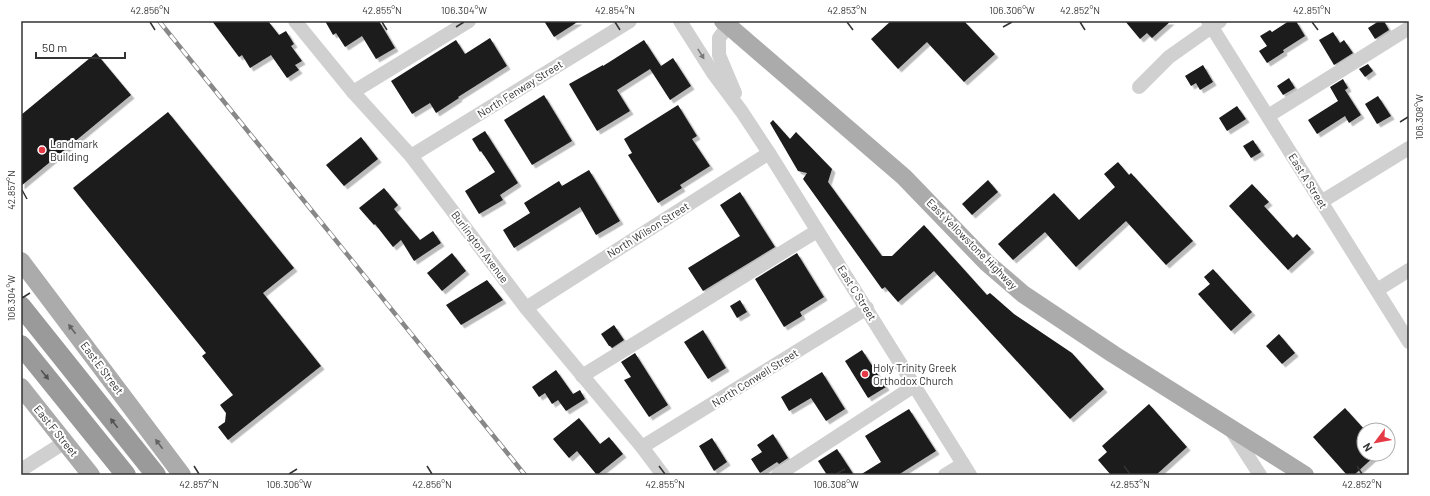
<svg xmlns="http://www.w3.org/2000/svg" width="1430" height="496" font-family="Barlow,sans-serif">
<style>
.building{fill:#1a1a1a;filter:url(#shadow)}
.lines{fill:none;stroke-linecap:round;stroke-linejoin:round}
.minor{stroke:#d0d0d0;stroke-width:14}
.major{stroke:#ababab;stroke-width:18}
.highway{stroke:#9a9a9a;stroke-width:20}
.rail-casing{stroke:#888;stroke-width:4.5}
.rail{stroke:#fff;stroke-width:3;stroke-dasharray:9;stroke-linecap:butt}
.oneway{fill:#7a7a7a}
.oneway2{fill:#636363}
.oneway3{fill:#525252}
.ticks{fill:none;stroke:#333;stroke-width:1.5}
.poi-dot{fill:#e63946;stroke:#fff;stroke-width:1.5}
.labels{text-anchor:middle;stroke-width:4;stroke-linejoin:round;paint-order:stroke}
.street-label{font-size:11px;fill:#333;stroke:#fff}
.poi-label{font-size:11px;fill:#333;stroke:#fff;text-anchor:start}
.neatline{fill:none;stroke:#333;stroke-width:1.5}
.ticks-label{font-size:10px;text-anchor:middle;fill:#333}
</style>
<defs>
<filter id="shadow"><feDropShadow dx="3.5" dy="3.5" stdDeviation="0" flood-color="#0004"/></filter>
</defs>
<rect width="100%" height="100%" fill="#fff"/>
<g class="building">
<polygon points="212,21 268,21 279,35 286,31 294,44 291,46 302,61 295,65 299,70 287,78 271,55 250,68 242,55 239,57"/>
<polygon points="325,21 379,21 395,48 376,59 362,36 345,47 336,33 333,35"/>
<polygon points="544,21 579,21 554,37"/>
<polygon points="891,21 964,21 995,54 964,82 927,42 898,69 871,39"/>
<polygon points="1125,21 1171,21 1152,38 1147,33 1140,39"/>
<polygon points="1289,21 1296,21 1305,36 1283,50 1284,52 1267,63 1259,51 1267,46 1260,36 1270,30 1272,32"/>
<polygon points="1379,21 1384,21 1389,30 1375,39 1368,28"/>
<polygon points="1333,32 1340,43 1344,40 1353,53 1334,65 1319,40"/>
<polygon points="490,38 507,66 458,97 459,98 436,113 430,103 412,114 391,81 456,40 465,54"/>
<polygon points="644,40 661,66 673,58 691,86 670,100 650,69 617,90 630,111 597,131 569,84 603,65 603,66"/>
<polygon points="96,53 131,95 21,186 21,115"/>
<polygon points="1368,64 1373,71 1365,77 1359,69"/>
<polygon points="1203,65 1213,82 1200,90 1196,83 1191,86 1185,76"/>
<polygon points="1289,78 1295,88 1283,95 1277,86"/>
<polygon points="1343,79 1348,88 1345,90 1361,115 1349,123 1345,116 1317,134 1308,120 1338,101 1330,87"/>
<polygon points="544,95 572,141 532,165 504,120"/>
<polygon points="1378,96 1391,116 1377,124 1365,104"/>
<polygon points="678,105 697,136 692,139 710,166 680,185 682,188 658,203 628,155 632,153 624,139"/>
<polygon points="1237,106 1246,119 1227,131 1219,118"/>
<polygon points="168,112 294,268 263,293 321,366 228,440 218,427 225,422 226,413 220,405 233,395 202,356 206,353 73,188"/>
<polygon points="773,120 790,139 796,132 832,169 828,182 882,256 892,256 924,225 987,295 990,293 1014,314 1072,353 1104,389 1070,419 934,271 898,302 885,287 882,289 803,179 807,173 798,171 770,123"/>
<polygon points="485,131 518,183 500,195 503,200 479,214 465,191 495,172 481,151 480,152 472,139"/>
<polygon points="361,137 378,159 344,186 326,165"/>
<polygon points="1253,140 1261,152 1251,158 1243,146"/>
<polygon points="1118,162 1129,175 1131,173 1193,241 1166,265 1126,221 1076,267 1045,232 1013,260 998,244 1054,193 1079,220 1115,187 1104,174"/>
<polygon points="589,170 620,221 596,235 580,207 514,248 503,230 530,213 524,203 559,181 562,186"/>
<polygon points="988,180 998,192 972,215 962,204"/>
<polygon points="1252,184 1269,202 1264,206 1293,238 1297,234 1311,249 1288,270 1229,206"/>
<polygon points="384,188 398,205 394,209 420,240 433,231 441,243 414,261 401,240 393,247 375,224 374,225 359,208"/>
<polygon points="740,192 775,247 703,291 688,268 740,236 720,205"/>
<polygon points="452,253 466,271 442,291 427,273"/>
<polygon points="797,253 824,297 800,312 802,316 784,327 755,279"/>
<polygon points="1213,269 1252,312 1231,331 1198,294 1210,284 1204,277"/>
<polygon points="487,280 503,300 461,325 446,305"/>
<polygon points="740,300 747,312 737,318 730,306"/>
<polygon points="614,325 624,340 612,348 610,346 609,346 601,334"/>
<polygon points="703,330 726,368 708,379 684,342"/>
<polygon points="1279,334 1295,353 1282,364 1266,346"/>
<polygon points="862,350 886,387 868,398 845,361"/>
<polygon points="635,353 668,405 649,417 624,380 631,377 621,362"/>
<polygon points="556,370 573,394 580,390 585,399 566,411 558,400 552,404 545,393 539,397 532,387"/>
<polygon points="822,372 845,409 826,421 811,398 789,411 781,397"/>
<polygon points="1149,404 1187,447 1156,475 1111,475 1098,460 1107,452 1102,446"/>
<polygon points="1345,408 1364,429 1364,454 1377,454 1354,475 1347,475 1313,437"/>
<polygon points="909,409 936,451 898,475 860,475 881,462 865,436"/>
<polygon points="579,418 600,444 609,437 623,454 597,475 577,451 569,458 553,439"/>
<polygon points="773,434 788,458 779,464 777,462 760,473 751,459 762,452 757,445"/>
<polygon points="712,438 727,462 714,471 699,446"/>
<polygon points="837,449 854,475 827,475 818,461"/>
</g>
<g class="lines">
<g class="minor">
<polyline points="295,21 353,92 411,156 526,308 642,447 663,475"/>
<polyline points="680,21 713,73 742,112 769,153 970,475"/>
<polyline points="1208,21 1409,342"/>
<polyline points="728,26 719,38 719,55 735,93"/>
<polyline points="1139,87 1169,57 1220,21"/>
<polyline points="353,92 469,21"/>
<polyline points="1268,116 1409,28"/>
<polyline points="411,156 630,21"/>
<polyline points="1321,202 1409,148"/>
<polyline points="1377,290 1409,270"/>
<polyline points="526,308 769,153"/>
<polyline points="582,376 817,231"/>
<polyline points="1231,430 1260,475"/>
<polyline points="642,447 867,308"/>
<polyline points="21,470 65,442"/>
<polyline points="778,475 914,386"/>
<polyline points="945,475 963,464"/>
</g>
<g class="major">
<polyline points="723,21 904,177 987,263 1023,294 1113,354 1305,475"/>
<polyline points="21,261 182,475"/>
<polyline points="21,387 91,475"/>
</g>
<g class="highway">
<polyline points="21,306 156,475"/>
<polyline points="21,345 126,475"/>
</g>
<g class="rail-casing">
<polyline id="rail" points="159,21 525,475"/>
</g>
<use href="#rail" class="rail"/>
</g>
<defs><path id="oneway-solid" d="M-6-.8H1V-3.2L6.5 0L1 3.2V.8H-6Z"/></defs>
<use class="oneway" href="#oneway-solid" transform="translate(701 54) rotate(58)"/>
<g class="oneway2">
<use href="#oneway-solid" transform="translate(72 329) rotate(-127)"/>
<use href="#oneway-solid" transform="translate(159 444) rotate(-127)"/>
</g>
<g class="oneway3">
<use href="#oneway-solid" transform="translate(45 375) rotate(51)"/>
<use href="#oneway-solid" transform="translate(114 423) rotate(-128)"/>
</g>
<path class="ticks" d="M150 22 155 30M382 22 387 30M615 22 620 30M847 22 853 30M1080 22 1085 30M1312 22 1318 30M456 27 464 22M1003 27 1012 22M1400 122 1408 117M22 190 27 199M22 298 30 293M194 466 199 474M427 466 432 474M659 466 665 474M1124 466 1130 474M1357 466 1362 474M289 474 297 469M836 474 845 469"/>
<g class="poi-dot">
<circle cx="42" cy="150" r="4"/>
<circle cx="865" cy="374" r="4"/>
</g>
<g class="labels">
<g class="street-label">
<text transform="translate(520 89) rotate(-32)" y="4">North Fenway Street</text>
<text transform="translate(1308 181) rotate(58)" y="4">East A Street</text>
<text transform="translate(648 230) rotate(-32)" y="4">North Wilson Street</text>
<text transform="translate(972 244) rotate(45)" y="4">East Yellowstone Highway</text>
<text transform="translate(480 247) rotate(53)" y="4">Burlington Avenue</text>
<text transform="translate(857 293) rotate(58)" y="4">East C Street</text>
<text transform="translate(102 368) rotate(53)" y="4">East E Street</text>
<text transform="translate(755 378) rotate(-32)" y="4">North Conwell Street</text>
<text transform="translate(56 431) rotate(51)" y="4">East F Street</text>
</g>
<g class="poi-label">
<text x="50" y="148">Landmark<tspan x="50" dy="13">Building</tspan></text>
<text x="873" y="372">Holy Trinity Greek<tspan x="873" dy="13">Orthodox Church</tspan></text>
</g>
</g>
<rect width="1430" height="496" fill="none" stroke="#ffffff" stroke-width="44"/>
<g transform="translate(1376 442) rotate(238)"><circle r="19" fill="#ffffff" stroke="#adadad"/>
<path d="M0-3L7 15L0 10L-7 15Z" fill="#e63946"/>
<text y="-6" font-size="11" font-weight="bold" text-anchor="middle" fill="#333333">N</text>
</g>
<path d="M36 52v6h89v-6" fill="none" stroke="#333333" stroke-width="2"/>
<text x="42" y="52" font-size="12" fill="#333333" stroke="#ffffff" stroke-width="3" paint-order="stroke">50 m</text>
<rect x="22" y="22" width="1386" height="452" class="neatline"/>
<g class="ticks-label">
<text x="150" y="14">42.856°N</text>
<text x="382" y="14">42.855°N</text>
<text x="464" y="14">106.304°W</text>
<text x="615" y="14">42.854°N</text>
<text x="847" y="14">42.853°N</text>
<text x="1012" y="14">106.306°W</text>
<text x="1080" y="14">42.852°N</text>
<text x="1312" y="14">42.851°N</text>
<text transform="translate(1419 117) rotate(-90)" y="4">106.308°W</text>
<text transform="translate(11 190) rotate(-90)" y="4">42.857°N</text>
<text transform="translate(11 298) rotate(-90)" y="4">106.304°W</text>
<text x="199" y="488">42.857°N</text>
<text x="289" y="488">106.306°W</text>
<text x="432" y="488">42.856°N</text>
<text x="665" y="488">42.855°N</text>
<text x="836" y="488">106.308°W</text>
<text x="1130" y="488">42.853°N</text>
<text x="1362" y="488">42.852°N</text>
</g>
</svg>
